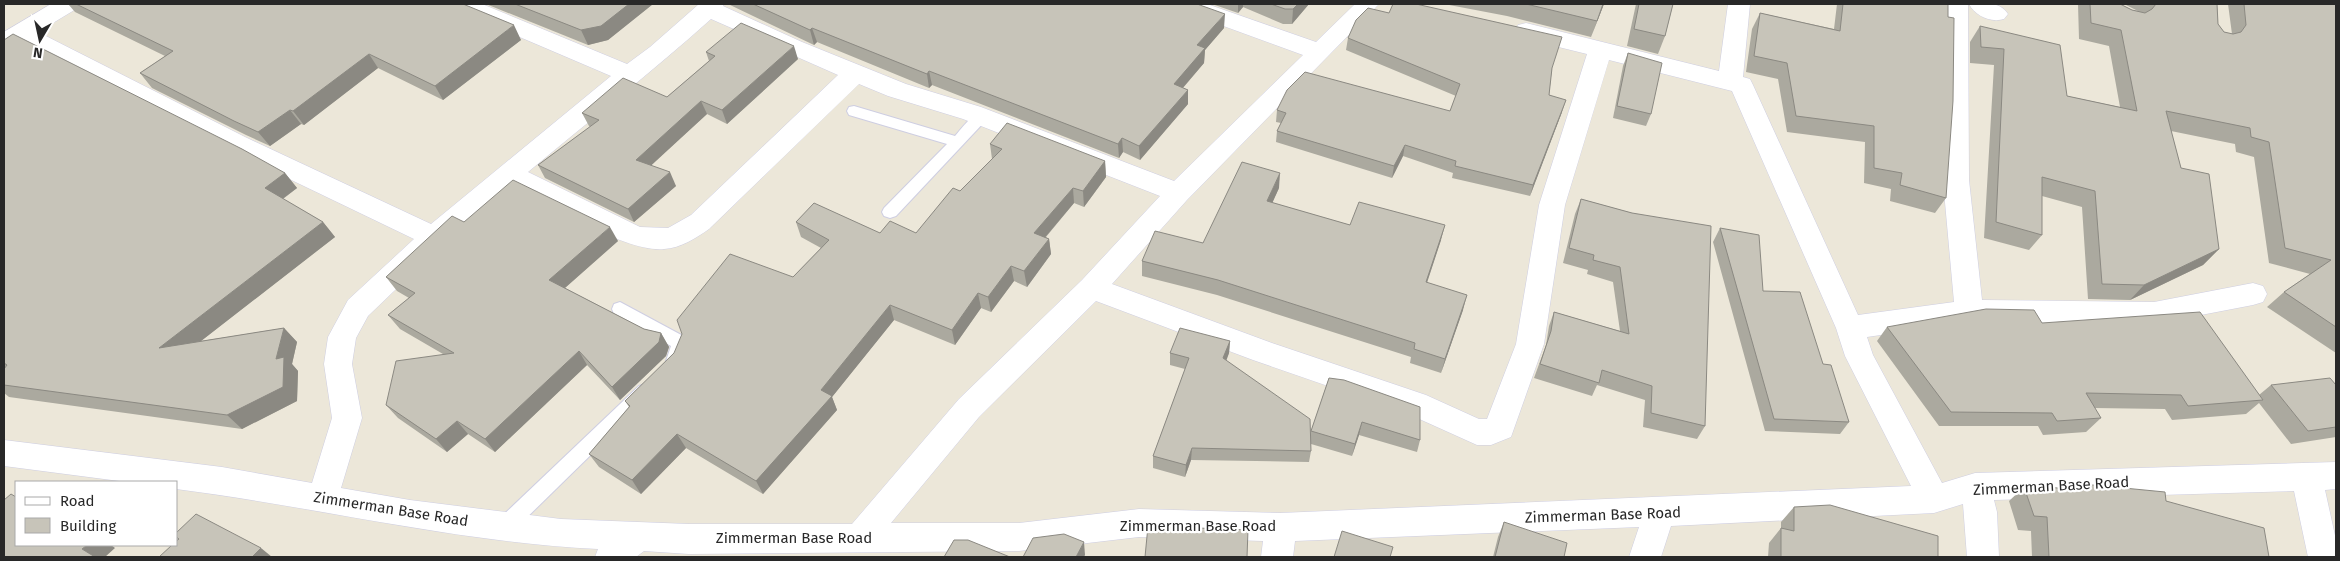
<svg xmlns="http://www.w3.org/2000/svg" width="2340" height="561" font-family="'Fira Sans',sans-serif">
<style>
.lines{fill:none;stroke-linecap:round;stroke-linejoin:round}
.service-casing{stroke:#cecee2;stroke-width:2}
.minor-casing{stroke:#cecee2;stroke-width:1}
.service{fill:#fff;fill-rule:evenodd}
.minor{fill:#fff;fill-rule:evenodd}
.wall{fill:#aba99f}
.shaded-wall{fill:#8b8982}
.building{fill:#c7c4b9;stroke:#8b8982}
.labels{text-anchor:middle;stroke-width:4.5;stroke-linejoin:round;paint-order:stroke}
.street-label{font-size:15px;fill:#282828;stroke:#fff}
</style>
<rect width="100%" height="100%" fill="#ece7d9"/>
<g class="lines">
<g class="service-casing">
<g id="service">
<path d="M854 106 955 136C963 127 974 110 987 113L989 117 896 216 890 218 884 216 882 212 884 208 947 144 849 115 847 111 849 107Z"/>
<polygon points="620,302 685,337 688,349 681,366 675,368 669,366 666,361 671,346 614,314 612,309 614,304"/>
<polygon points="645,384 651,386 654,391 651,396 512,532 505,534 498,532 496,526 498,520 639,386"/>
</g>
</g>
<g class="minor-casing">
<g id="minor">
<path d="M51 4H79L76 9 38 32 245 137 431 224 611 76 454 9 451 4H482L627 64 650 47 699 4H724L723 6 802 42 906 84 981 107 1174 181 1303 55 1177 9 1174 4H1207L1316 42 1355 4H1379L1187 200 1112 284 1272 343 1426 395 1479 419H1487L1516 344 1539 205 1587 54 1518 37 1514 31 1518 25 1526 23 1719 71 1728 4H1750L1743 77 1750 79 1753 85 1858 315 1954 302 1943 180 1946 4H1968L1969 180 1982 300 2154 302 2253 283 2263 286 2267 294 2263 302 2253 305 2154 324 1969 322 1867 337 1873 355 1942 483 1975 473 2336 462V489L2325 490 2336 540V557H2308L2294 491 1994 500 1997 512 1999 557H1967L1963 504 1934 513 1671 526 1661 557H1629L1639 527 1295 541 1293 557H1261L1263 541 1139 537 1019 551 689 554 644 551 636 557H595L598 549C456 542 317 507 176 489V482H127L4 466V440L222 467 312 483 332 418 324 364 328 337 348 300 414 239 227 149 20 43 8 48 4 47V32ZM711 19 838 75 691 215 668 228 640 227 528 172C589 121 652 72 711 19ZM1609 60 1732 91 1836 328 1845 356 1911 486 1280 513 1139 509 1019 523H891L979 417 1096 301 1253 360 1406 413 1477 445H1491L1511 437 1544 344 1565 205ZM859 84 888 96 963 119 1160 196 1082 280 959 399 852 524H689L561 519 410 500 341 488 362 418 352 364 356 338 368 316 443 244 512 187C547 204 627 253 664 249 681 248 696 238 709 229Z"/>
<path d="M1969 4C1983 4 1999 0 2008 14L2004 19C1991 23 1975 16 1969 4Z"/>
</g>
</g>
<use href="#service" class="service"/>
<use href="#minor" class="minor"/>
</g>
<g class="wall">
<polygon points="68,4 463,4 521,40 443,100 378,68 304,125 301,124 270,146 246,135 152,88 140,73 165,56 75,12"/>
<polygon points="486,4 653,4 608,40 588,45"/>
<polygon points="728,4 1197,4 1224,28 1205,50 1204,63 1183,88 1188,90 1188,104 1140,160 1123,152 1119,158 932,85 929,88 817,42 814,45"/>
<polygon points="1212,4 1309,4 1292,24 1283,24 1243,7 1238,13"/>
<polygon points="1444,4 1604,4 1591,37 1507,16"/>
<polygon points="1636,4 1673,4 1665,36 1658,54 1627,46"/>
<polygon points="1837,4 1948,4 1946,198 1935,213 1890,201 1891,189 1864,183 1865,142 1787,132 1778,79 1746,72 1752,29 1760,13 1834,29"/>
<polygon points="2078,4 2120,4 2132,10 2138,11 2126,5 2121,4 2217,4 2218,24 2224,32 2232,34 2228,4 2336,4 2336,353 2267,307 2284,292 2310,274 2269,263 2254,157 2236,152 2235,144 2171,131 2181,168 2219,249 2203,265 2130,300 2088,299 2082,207 2042,196 2042,235 2029,250 1984,238 1994,65 1970,63 1970,42 1980,26 2067,96 2120,107 2109,46 2079,39"/>
<polygon points="1348,38 1552,68 1549,95 1562,112 1530,196 1452,178 1453,173 1403,156 1392,178 1276,142 1277,131 1281,123 1276,122 1277,110 1450,111 1456,96 1346,50"/>
<polygon points="4,40 285,173 297,188 283,199 323,222 335,237 201,341 284,328 297,342 292,364 298,371 297,401 242,429 9,397 4,393 4,369 6,367 4,366"/>
<polygon points="706,52 798,59 727,124 707,114 651,165 676,186 634,222 545,178 538,165 590,127 589,126 582,113 667,97 709,61"/>
<polygon points="1628,53 1651,114 1646,126 1613,118 1623,66"/>
<polygon points="990,144 1105,161 1106,177 1084,207 1074,203 1046,237 1049,239 1051,254 1027,287 1014,281 991,312 981,308 955,345 894,320 832,397 837,410 763,494 686,448 641,494 599,467 589,454 629,407 625,401 793,277 821,248 801,237 796,222 880,233 916,233 960,191 992,159"/>
<polygon points="1279,188 1272,203 1350,225 1441,240 1427,283 1463,310 1441,373 1410,363 1411,357 1217,295 1142,276 1142,261 1203,243"/>
<polygon points="1581,199 1632,213 1705,426 1697,439 1643,427 1645,400 1597,385 1592,396 1534,378 1546,345 1549,326 1554,312 1620,331 1613,282 1587,274 1588,270 1563,263 1575,214"/>
<polygon points="464,222 618,241 565,288 644,329 661,333 669,347 666,356 620,400 587,365 495,452 468,434 447,452 398,418 386,405 443,354 400,329 388,315 409,298 397,291 386,277"/>
<polygon points="1720,228 1763,291 1823,364 1849,422 1840,434 1765,431 1713,242"/>
<polygon points="2042,323 2259,395 2271,385 2336,385 2336,437 2291,444 2259,403 2246,414 2172,420 2165,409 2094,408 2101,418 2086,432 2043,435 2038,426 1939,426 1877,341 1887,327"/>
<polygon points="1230,341 1229,353 1226,360 1310,436 1311,431 1329,378 1420,440 1417,452 1359,435 1352,456 1311,444 1311,451 1309,462 1191,460 1185,477 1153,468 1153,456 1185,369 1170,365 1170,353"/>
<polygon points="2078,486 2166,501 2269,557 2032,557 2031,531 2018,530 2009,501 2024,487 2074,489"/>
<polygon points="1794,507 1938,557 1768,557 1769,543 1781,528 1781,522"/>
<polygon points="1504,522 1564,557 1493,557 1498,537"/>
</g>
<g class="shaded-wall">
<polygon points="629,4 653,4 608,40 588,45 581,30"/>
<polygon points="1238,4 1243,4 1243,7 1238,13"/>
<polygon points="1298,4 1309,4 1292,24 1293,9"/>
<polygon points="1603,4 1604,4 1591,37 1597,21"/>
<polygon points="1225,14 1224,28 1205,50 1204,63 1174,98 1174,84 1197,45"/>
<polygon points="514,25 521,40 443,100 435,86"/>
<polygon points="812,28 817,42 814,45 810,30"/>
<polygon points="794,46 798,59 727,124 722,110"/>
<polygon points="369,54 378,68 304,125 293,111"/>
<polygon points="929,71 932,85 929,88 927,74"/>
<polygon points="1188,90 1188,104 1140,160 1139,146"/>
<polygon points="1566,100 1562,112 1530,196 1533,185"/>
<polygon points="701,101 707,114 643,173 636,160"/>
<polygon points="290,110 301,124 270,146 258,132"/>
<polygon points="1122,138 1123,152 1119,158 1118,144"/>
<polygon points="1405,145 1403,156 1392,178 1394,166"/>
<polygon points="1105,161 1106,177 1084,207 1083,191"/>
<polygon points="670,172 676,186 634,222 628,209"/>
<polygon points="285,173 297,188 277,203 265,188"/>
<polygon points="1280,173 1279,188 1266,217 1267,201"/>
<polygon points="1073,188 1074,203 1036,248 1034,233"/>
<polygon points="323,222 335,237 174,362 159,348"/>
<polygon points="1445,225 1441,240 1422,297 1426,282"/>
<polygon points="610,227 618,241 558,294 549,280"/>
<polygon points="1049,239 1051,254 1027,287 1024,271"/>
<polygon points="2219,249 2203,265 2130,300 2144,285"/>
<polygon points="1011,266 1014,281 991,312 988,297"/>
<polygon points="978,293 981,308 955,345 952,330"/>
<polygon points="1467,295 1463,310 1441,373 1445,359"/>
<polygon points="890,305 894,320 832,397 837,410 763,494 756,481 821,390"/>
<polygon points="284,328 297,342 292,364 298,371 297,401 242,429 227,415 276,359"/>
<polygon points="661,333 669,347 666,356 620,400 612,387"/>
<polygon points="1230,341 1229,353 1223,370 1223,358"/>
<polygon points="579,351 587,365 495,452 485,439"/>
<polygon points="457,421 468,434 447,452 436,439"/>
<polygon points="1362,422 1359,435 1352,456 1355,444"/>
<polygon points="677,434 686,448 641,494 632,480"/>
<polygon points="1192,448 1191,460 1185,477 1186,465"/>
<polygon points="1084,542 1085,555 1084,557 1076,557"/>
<polygon points="87,545 111,545 115,548 105,557 94,557 82,549"/>
<polygon points="261,548 272,557 252,557"/>
</g>
<g class="building">
<polygon points="76,4 463,4 514,25 435,86 369,54 293,111 290,110 258,132 234,121 140,73 173,51"/>
<polygon points="515,4 629,4 601,26 581,30"/>
<polygon points="753,4 1197,4 1225,14 1197,45 1205,48 1174,84 1188,90 1139,146 1122,138 1118,144 929,71 927,74 812,28 810,30"/>
<polygon points="1271,4 1298,4 1293,9 1285,9"/>
<polygon points="1393,4 1416,4 1562,37 1552,68 1549,95 1566,100 1533,185 1455,166 1456,161 1405,145 1394,166 1277,131 1286,113 1277,110 1287,90 1305,72 1450,111 1460,84 1348,38 1356,20 1368,8 1389,13"/>
<polygon points="1526,4 1603,4 1597,21"/>
<polygon points="1639,4 1673,4 1665,36 1634,29"/>
<polygon points="1843,4 1948,4 1948,17 1954,18 1953,101 1946,198 1900,185 1902,173 1874,168 1874,126 1796,116 1787,63 1754,56 1760,13 1840,31"/>
<polygon points="2090,4 2120,4 2132,10 2145,13 2152,9 2156,4 2217,4 2218,24 2224,32 2233,34 2241,32 2246,25 2244,4 2336,4 2336,327 2284,292 2331,260 2285,248 2269,142 2251,137 2250,128 2166,111 2181,168 2209,174 2219,249 2144,285 2102,284 2095,191 2042,177 2042,235 1996,222 2004,49 1981,47 1980,26 2060,45 2067,96 2137,111 2121,30 2091,23"/>
<polygon points="741,23 794,46 722,110 701,101 636,160 670,172 628,209 538,165 599,120 582,113 623,78 667,97 715,56 706,52"/>
<polygon points="13,34 242,149 285,173 265,188 323,222 159,348 284,328 276,359 284,357 283,387 227,415 4,385 4,369 7,365 4,363 4,40"/>
<polygon points="1628,53 1662,63 1651,114 1617,106"/>
<polygon points="1007,123 1105,161 1083,191 1073,188 1034,233 1049,239 1024,271 1011,266 988,297 978,293 952,330 890,305 821,390 832,396 756,481 677,434 632,480 589,454 630,406 625,401 674,353 682,334 677,320 730,254 793,277 829,240 796,222 814,203 880,233 890,221 916,233 953,188 960,191 1002,149 990,144"/>
<polygon points="1242,162 1280,173 1267,201 1350,225 1359,202 1445,225 1426,282 1467,295 1445,359 1414,349 1415,343 1218,280 1142,261 1155,231 1203,243"/>
<polygon points="513,180 610,227 549,280 644,329 661,333 659,342 612,387 579,351 485,439 457,421 436,439 386,405 396,361 454,353 388,315 415,293 386,277 452,216 464,222"/>
<polygon points="1581,199 1632,213 1711,226 1705,426 1651,413 1652,386 1602,370 1599,383 1540,364 1551,331 1554,312 1629,334 1620,267 1593,260 1594,255 1569,248"/>
<polygon points="1720,228 1759,235 1763,291 1800,292 1823,364 1831,365 1849,422 1774,419"/>
<polygon points="1986,309 2034,310 2042,323 2200,312 2263,400 2188,406 2181,395 2086,393 2101,418 2057,421 2052,413 1951,412 1887,327"/>
<polygon points="1180,328 1230,341 1223,358 1310,419 1311,451 1192,448 1186,465 1153,456 1189,358 1170,353"/>
<polygon points="1329,378 1344,380 1420,407 1420,440 1362,422 1355,444 1311,431"/>
<polygon points="2330,378 2336,385 2336,427 2308,431 2271,385"/>
<polygon points="2093,485 2165,492 2166,501 2264,528 2269,557 2049,557 2047,517 2034,516 2024,487 2047,487 2079,490 2078,486"/>
<polygon points="11,494 16,497 16,545 87,545 82,549 95,557 4,557 4,500"/>
<polygon points="1830,505 1938,536 1938,557 1781,557 1781,528 1794,531 1794,507"/>
<polygon points="196,514 261,548 252,557 159,557 172,545 176,545 176,541 179,539 176,537 176,533"/>
<polygon points="1504,522 1567,543 1564,557 1495,557"/>
<polygon points="1148,526 1248,530 1247,557 1145,557"/>
<polygon points="1342,531 1393,547 1390,557 1334,557"/>
<polygon points="1064,534 1084,542 1076,557 1023,557 1033,538"/>
<polygon points="954,540 968,540 1010,557 944,557"/>
</g>
<g class="labels">
<g class="street-label">
<text transform="translate(2051 486) rotate(-3)" y="5">Zimmerman Base Road</text>
<text transform="translate(391 509) rotate(9)" y="5">Zimmerman Base Road</text>
<text transform="translate(1603 515) rotate(-2)" y="5">Zimmerman Base Road</text>
<text x="1198" y="531">Zimmerman Base Road</text>
<text x="794" y="543">Zimmerman Base Road</text>
</g>
</g>
<rect width="2340" height="561" fill="none" stroke="#282828" stroke-width="10"/>
<rect x="15" y="481" width="162" height="65" fill="#ffffff" stroke="#a9a9a9"/>
<rect x="25" y="497" width="25" height="8" fill="#ffffff" stroke="#a9a9a9"/>
<text x="60" y="506" font-size="15" fill="#282828">Road</text>
<rect x="25" y="518" width="25" height="15" fill="#c7c4b9" stroke="#a9a9a9"/>
<text x="60" y="531" font-size="15" fill="#282828">Building</text>
<g transform="translate(40 40) rotate(189)" stroke="#ffffff" stroke-width="4" paint-order="stroke">
<path d="M0-4L9 19L0 12L-9 19Z" fill="#282828"/>
<text y="-8" font-size="14" font-weight="bold" text-anchor="middle" fill="#282828">N</text>
</g>
</svg>
